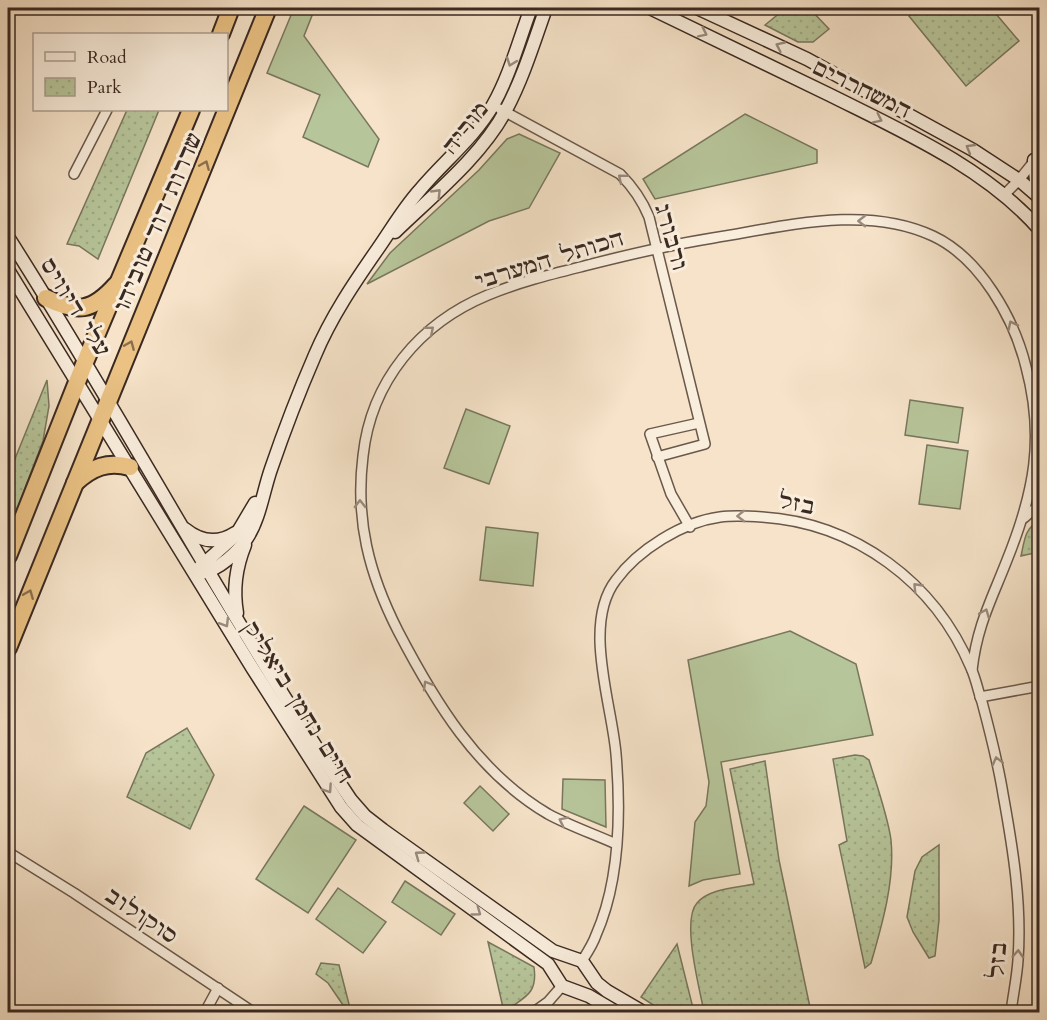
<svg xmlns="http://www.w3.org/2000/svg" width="1047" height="1020" font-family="Cardo,'Frank Ruhl Libre',serif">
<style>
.green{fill:#b7c59a;stroke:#78775e;stroke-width:1.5}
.park{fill:url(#park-dots);stroke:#78775e;stroke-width:1.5}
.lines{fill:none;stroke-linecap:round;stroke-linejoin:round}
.street-casing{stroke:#69584b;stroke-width:12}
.secondary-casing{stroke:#3a2921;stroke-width:15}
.highway-casing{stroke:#3a2921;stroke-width:20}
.street{stroke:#f9eddc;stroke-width:9}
.secondary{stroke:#f9eddc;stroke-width:12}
.highway{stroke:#ebc284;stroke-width:16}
.oneway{stroke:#9a8b7e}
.oneway2{stroke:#8a6e4e}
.labels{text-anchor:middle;stroke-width:6;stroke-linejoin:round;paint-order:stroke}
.street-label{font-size:22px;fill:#3a2921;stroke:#f9eddc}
</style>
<defs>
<pattern id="park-dots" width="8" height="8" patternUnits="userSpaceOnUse" patternTransform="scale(1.5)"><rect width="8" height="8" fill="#b7c59a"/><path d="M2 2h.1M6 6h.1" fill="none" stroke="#9ea984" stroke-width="1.8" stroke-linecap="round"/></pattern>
</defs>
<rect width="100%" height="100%" fill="#f6e3c9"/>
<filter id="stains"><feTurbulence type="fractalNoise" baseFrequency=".00333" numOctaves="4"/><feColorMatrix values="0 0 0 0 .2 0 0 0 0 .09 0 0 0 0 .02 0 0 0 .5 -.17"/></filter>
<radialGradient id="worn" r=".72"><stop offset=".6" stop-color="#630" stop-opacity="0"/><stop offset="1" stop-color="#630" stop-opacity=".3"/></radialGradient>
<g class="green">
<polygon points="294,8 315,8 304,36 379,139 368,167 303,137 320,95 267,73"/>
<polygon points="745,114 817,150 817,163 655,199 643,179"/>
<polygon points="519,134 560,153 529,208 489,221 367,284 390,253 479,170 507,139"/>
<polygon points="910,400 963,408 958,443 905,435"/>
<polygon points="466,409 510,426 489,484 444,468"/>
<polygon points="927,445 968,451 960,509 919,504"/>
<polygon points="486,527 538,533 533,586 480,580"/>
<polygon points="790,631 856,664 873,735 721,762 740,874 703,880 689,886 695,822 706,806 709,782 688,660"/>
<polygon points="563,779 605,780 606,827 562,809"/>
<polygon points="480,786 509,814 493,831 464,803"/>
<polygon points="304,806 356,840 308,913 256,879"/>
<polygon points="405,881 455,914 441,935 392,902"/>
<polygon points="338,888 386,922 363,953 316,919"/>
</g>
<g class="park">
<polygon points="786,8 809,8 829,29 813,42 798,42 765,25"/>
<polygon points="919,8 991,8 1019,41 966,86 909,16"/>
<polygon points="127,110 159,110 98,259 79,246 67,244"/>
<polygon points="47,380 49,406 43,441 8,533 8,476"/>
<path d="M1039 522V552L1021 556C1024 543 1025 526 1039 522Z"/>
<polygon points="187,728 214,775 190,829 127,797 146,753"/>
<path d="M855 755 863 756 869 760C876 783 888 817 891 840 895 881 882 925 871 963L865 968 839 845 847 841 833 759Z"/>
<path d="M765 761 779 860 811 1012H704C700 990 681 920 697 903 709 888 737 888 754 884L730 769Z"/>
<polygon points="939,845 939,920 935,956 929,958 913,932 907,917 915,871 922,857"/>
<path d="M488 942 534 967C538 995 524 997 504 1012Z"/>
<polygon points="677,944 694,1012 664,1012 641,997"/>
<polygon points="321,963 339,965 351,1012 336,1012 343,1005 328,983 316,974"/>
</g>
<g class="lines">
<g class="street-casing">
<g id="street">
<path d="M500 109 620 174C633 187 642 200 649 217L705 444 657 457"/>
<polyline points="74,174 107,110"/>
<polyline points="1004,195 1019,180 1040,154"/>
<polyline points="1024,518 1033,510 1040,508"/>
<polyline points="690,527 671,494 650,434 699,423"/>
<polyline points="980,697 1040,686"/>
<path d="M616 844C594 834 570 826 548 814 477 772 435 702 398 631 369 574 355 520 363 456 371 381 420 323 488 295 519 282 552 274 584 266 627 255 669 245 713 238 783 227 865 204 933 236 980 258 1014 318 1026 367 1045 438 1034 493 1007 560 991 601 977 626 972 670"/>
<polyline points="8,852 74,893 253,1012"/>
<path d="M582 961C587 953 593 944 596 935 620 881 621 813 616 754 612 704 582 624 616 580 638 550 682 522 720 517 734 515 748 516 762 517 855 523 935 582 971 668 976 679 978 691 982 702 990 732 998 763 1003 794 1013 849 1022 904 1018 960 1017 977 1013 995 1011 1012"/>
<polyline points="205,1012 218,988"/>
<polyline points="534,1012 548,1002 562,986"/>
</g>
</g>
<g class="secondary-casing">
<g id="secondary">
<path d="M650 8C710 37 770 66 830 95 902 131 986 168 1040 230"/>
<polyline points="697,8 807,59 973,150 1019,180 1040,198"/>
<polyline points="1034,160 1036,181 1040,190"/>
<path d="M395 232C432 196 481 157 506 110 523 78 534 42 546 8"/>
<path d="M8 237C126 422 228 617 351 800L365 816 383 830 553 951 582 961 597 983 607 991 643 1012"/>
<polyline points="8,270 253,669 341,807 357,825 548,964 562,986 589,996 616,1012"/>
<path d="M185 529C201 542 218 544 235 533"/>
<polyline points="199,568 236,535 255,503"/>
<path d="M201 573C219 570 238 552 247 538 260 518 263 492 271 469 284 431 299 392 315 355 331 317 354 283 377 250 391 230 403 209 419 191 443 162 474 138 493 105 510 75 519 40 531 8"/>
<path d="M237 613C233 590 236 567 245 545"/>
</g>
</g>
<g class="highway-casing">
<g id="highway">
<polyline points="221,34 231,8"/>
<path d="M46 298C77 313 92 312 116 285"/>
<path d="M75 483C92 467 108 461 130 467"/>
<polyline points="8,556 85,362 191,110"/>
<polyline points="8,648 268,8"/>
</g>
</g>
<use href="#street" class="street"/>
<use href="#secondary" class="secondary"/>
<use href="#highway" class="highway"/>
</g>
<defs><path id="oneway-chevron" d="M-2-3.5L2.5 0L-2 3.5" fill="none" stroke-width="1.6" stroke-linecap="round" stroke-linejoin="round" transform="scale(1.5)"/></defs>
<g class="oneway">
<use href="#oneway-chevron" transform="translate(703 33) rotate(26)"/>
<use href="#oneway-chevron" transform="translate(780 46) rotate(-155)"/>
<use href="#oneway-chevron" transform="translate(511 62) rotate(110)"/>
<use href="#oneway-chevron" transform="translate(878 119) rotate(26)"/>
<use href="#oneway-chevron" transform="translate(970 148) rotate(-150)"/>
<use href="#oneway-chevron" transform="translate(622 178) rotate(-140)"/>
<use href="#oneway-chevron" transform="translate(437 193) rotate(-46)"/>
<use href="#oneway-chevron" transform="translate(862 221) rotate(-180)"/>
<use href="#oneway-chevron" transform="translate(1012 325) rotate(-116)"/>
<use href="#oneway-chevron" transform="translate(430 330) rotate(-40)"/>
<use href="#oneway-chevron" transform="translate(360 504) rotate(-91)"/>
<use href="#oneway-chevron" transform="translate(741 516) rotate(179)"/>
<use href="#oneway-chevron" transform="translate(917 587) rotate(-134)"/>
<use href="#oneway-chevron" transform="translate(985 613) rotate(-68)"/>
<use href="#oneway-chevron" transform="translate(225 623) rotate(59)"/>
<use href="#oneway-chevron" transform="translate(427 685) rotate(-120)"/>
<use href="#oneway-chevron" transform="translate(997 761) rotate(-104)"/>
<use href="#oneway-chevron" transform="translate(328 789) rotate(56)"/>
<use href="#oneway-chevron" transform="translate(563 821) rotate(-154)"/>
<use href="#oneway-chevron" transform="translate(419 855) rotate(-144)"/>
<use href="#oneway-chevron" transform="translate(477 912) rotate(36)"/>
<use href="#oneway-chevron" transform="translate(1018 954) rotate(-87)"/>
</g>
<g class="oneway2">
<use href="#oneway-chevron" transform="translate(205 165) rotate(-67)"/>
<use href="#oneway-chevron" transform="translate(130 345) rotate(-67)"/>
<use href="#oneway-chevron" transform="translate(29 594) rotate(-68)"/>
</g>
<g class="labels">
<g class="street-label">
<text transform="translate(862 88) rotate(26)" y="8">המשחררים</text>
<text transform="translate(465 127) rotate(-52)" y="8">מוריה</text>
<text transform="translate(157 222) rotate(-67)" y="8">שדרות דוד טוביהו</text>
<text transform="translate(672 237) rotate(74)" y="8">ורבורג</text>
<text transform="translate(549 259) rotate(-17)" y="8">הכותל המערבי</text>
<text transform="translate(76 307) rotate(58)" y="8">עלי דיוויס</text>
<text transform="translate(797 503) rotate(11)" y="8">בזל</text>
<text transform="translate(299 702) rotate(58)" y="8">חיים נחמן ביאליק</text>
<text transform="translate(142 915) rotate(34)" y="8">סוקולוב</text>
<text transform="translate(997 960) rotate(-85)" y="8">בזל</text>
</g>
</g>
<rect width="1047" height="1020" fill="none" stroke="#f6e3c9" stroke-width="30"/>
<rect x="9" y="9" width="1029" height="1002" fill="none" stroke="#3a2921" stroke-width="3"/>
<rect x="15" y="15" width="1017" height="990" fill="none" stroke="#3a2921" stroke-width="1.5"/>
<rect x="33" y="33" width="195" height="78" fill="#f9eddc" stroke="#ad9f91" stroke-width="1.5"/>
<rect x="45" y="52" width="30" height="9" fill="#f9eddc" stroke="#ad9f91" stroke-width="1.5"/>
<text x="87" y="63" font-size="18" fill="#3a2921">Road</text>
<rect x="45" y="78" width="30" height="18" fill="url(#park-dots)" stroke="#ad9f91" stroke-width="1.5"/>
<text x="87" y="93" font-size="18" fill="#3a2921">Park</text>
<rect width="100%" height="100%" filter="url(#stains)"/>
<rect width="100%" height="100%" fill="url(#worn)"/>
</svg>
